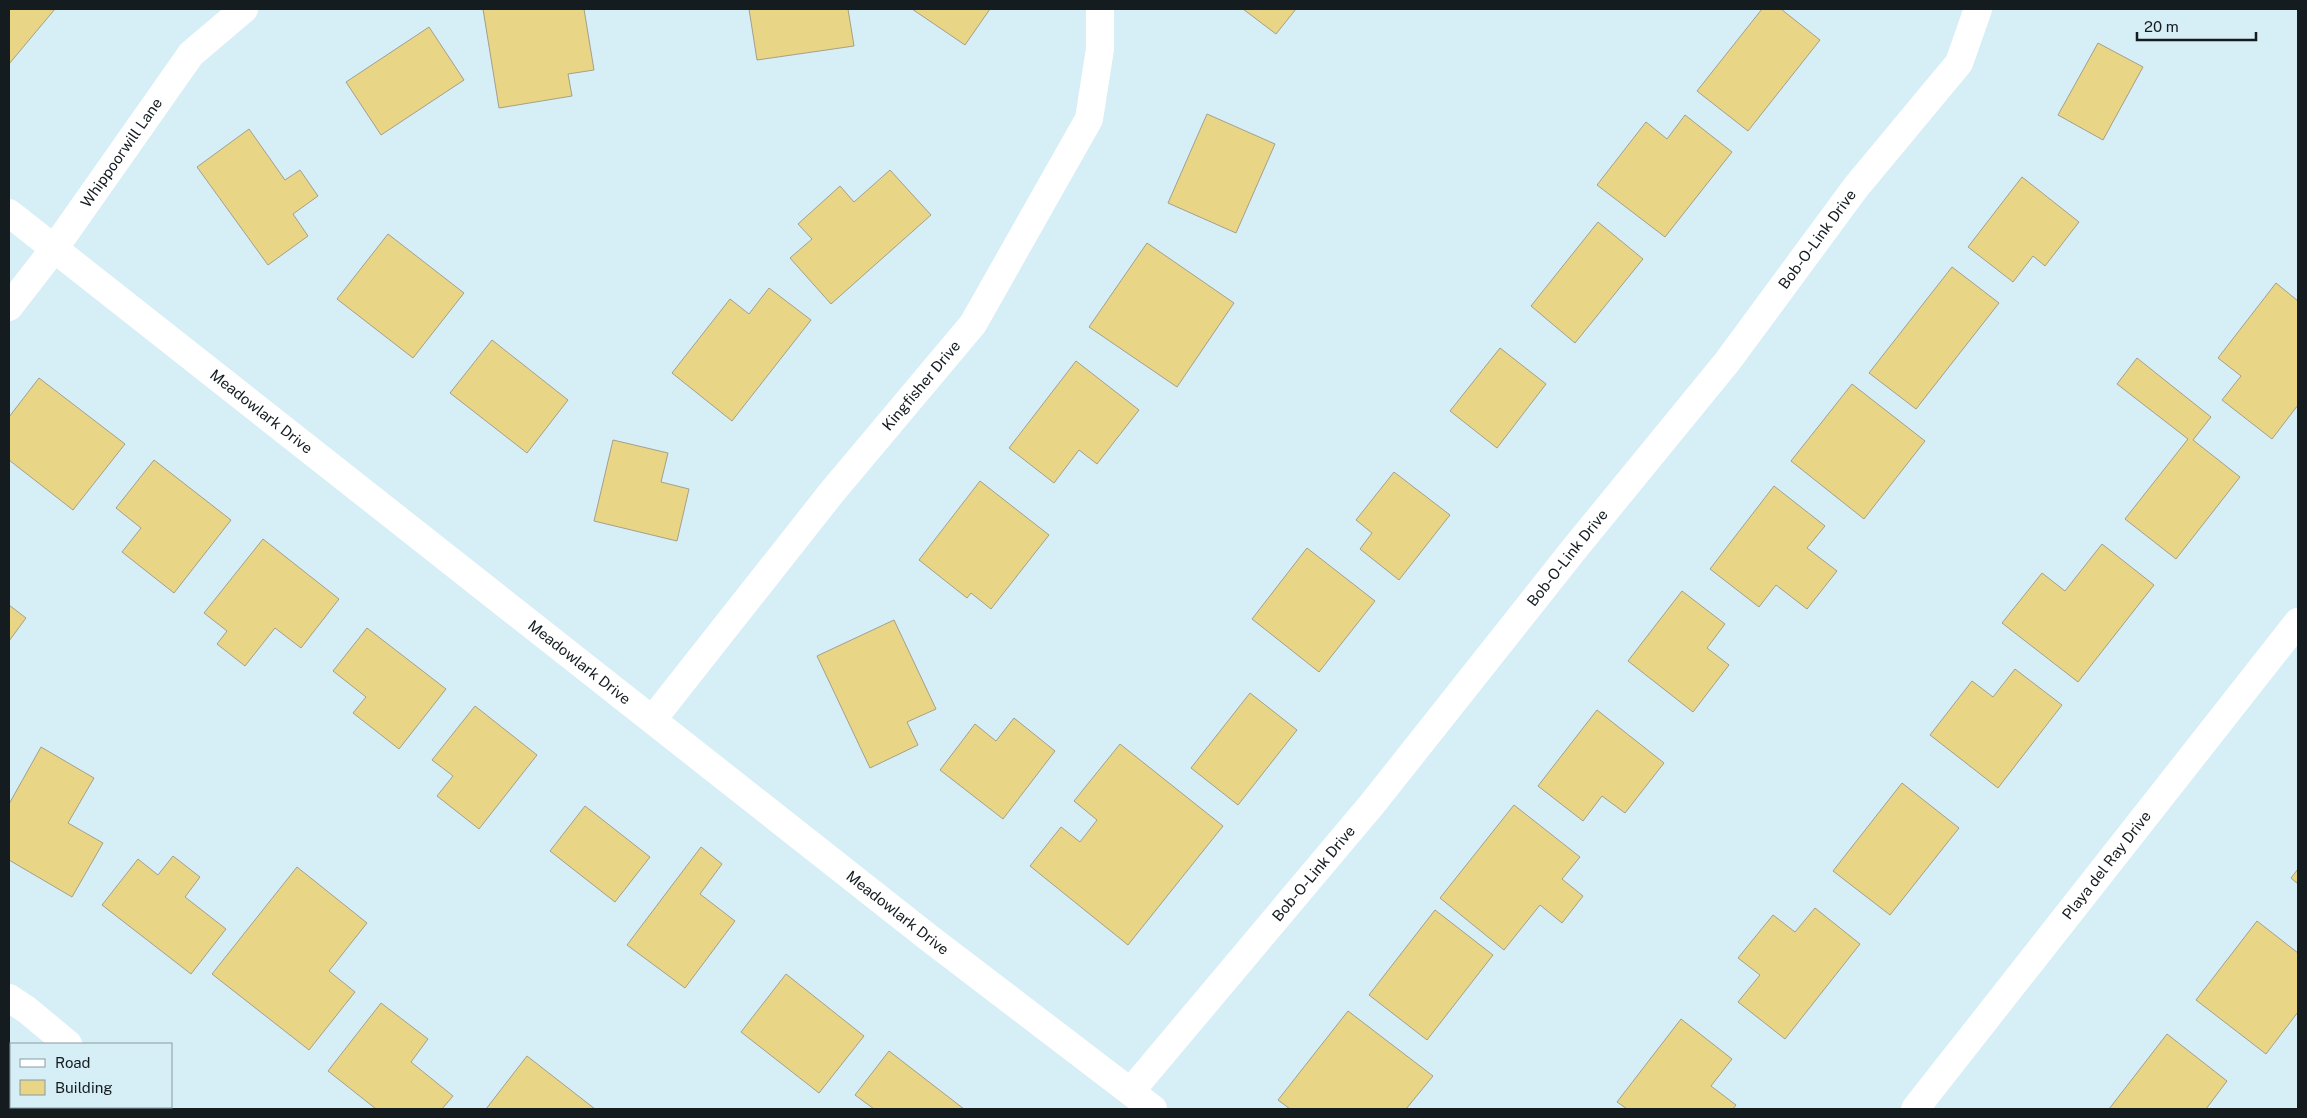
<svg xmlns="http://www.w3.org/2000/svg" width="2307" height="1118" font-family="'Public Sans',sans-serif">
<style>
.building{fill:#e9d586;stroke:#a49f8c}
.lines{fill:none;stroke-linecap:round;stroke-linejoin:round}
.street{stroke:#fff;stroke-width:28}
.labels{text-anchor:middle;stroke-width:4.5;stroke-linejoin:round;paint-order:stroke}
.street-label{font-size:15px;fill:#141c1f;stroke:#d6eef6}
</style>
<rect width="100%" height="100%" fill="#d6eef6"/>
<g class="building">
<polygon points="9,9 55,9 9,64"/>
<polygon points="483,9 584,9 594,70 568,74 572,96 499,108"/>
<polygon points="749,9 848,9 854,46 757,60"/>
<polygon points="912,9 990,9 965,45"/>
<polygon points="1243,9 1296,9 1276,34"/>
<polygon points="1762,9 1781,9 1820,40 1748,131 1697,91"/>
<polygon points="429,27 464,80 381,135 346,82"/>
<polygon points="2098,43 2143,67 2103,140 2058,115"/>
<polygon points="1207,114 1275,144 1236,233 1168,203"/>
<polygon points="1685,115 1732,152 1665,237 1597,185 1646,122 1667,139"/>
<polygon points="249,129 285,180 300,170 318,196 293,214 308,236 268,265 197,167"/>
<polygon points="890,170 931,215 831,304 790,258 812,239 798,224 840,186 854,202"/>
<polygon points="2022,177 2079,222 2045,266 2033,256 2013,282 1968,247"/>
<polygon points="1598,222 1643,259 1575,343 1531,306"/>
<polygon points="388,234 464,293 413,358 337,299"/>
<polygon points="1147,243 1234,303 1177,387 1089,327"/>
<polygon points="1952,267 1999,303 1916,409 1869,373"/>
<polygon points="2276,283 2298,301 2298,405 2272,439 2222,400 2241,376 2218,358"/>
<polygon points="769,288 811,320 732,421 672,373 730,299 749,314"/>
<polygon points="492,340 568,400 527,453 450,393"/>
<polygon points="1500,348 1546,384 1497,448 1450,411"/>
<polygon points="2137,358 2211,417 2193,440 2240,477 2176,559 2125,519 2188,439 2117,384"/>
<polygon points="1076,361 1139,410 1097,464 1079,450 1054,483 1009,448"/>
<polygon points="39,378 125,444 73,510 9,460 9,417"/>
<polygon points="1852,384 1925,441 1864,519 1791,461"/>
<polygon points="613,440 668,453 661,482 689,489 677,541 594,521"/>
<polygon points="154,460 231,520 174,593 122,552 141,528 116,508"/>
<polygon points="1394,472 1450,515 1399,580 1360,549 1372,533 1356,520"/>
<polygon points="980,481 1049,535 991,609 971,593 967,598 919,560"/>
<polygon points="1774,486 1825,526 1807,548 1837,571 1807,609 1776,585 1759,607 1710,569"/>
<polygon points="263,539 339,599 301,648 275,628 245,666 217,644 227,631 204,613"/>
<polygon points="2102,544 2154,585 2078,682 2002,623 2042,573 2065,591"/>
<polygon points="1307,548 1375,601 1319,672 1252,619"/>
<polygon points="1682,591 1725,624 1707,648 1729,665 1693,712 1628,661"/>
<polygon points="9,605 26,618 9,641"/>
<polygon points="894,620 936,709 907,722 918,745 870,768 817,656"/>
<polygon points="367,628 446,689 399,749 353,713 366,697 333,671"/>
<polygon points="2015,669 2062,705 1998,788 1930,735 1972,681 1993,697"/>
<polygon points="1250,693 1297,730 1238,805 1191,768"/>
<polygon points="475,706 537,755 479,829 437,796 453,776 432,760"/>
<polygon points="1597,710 1664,763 1625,813 1602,796 1583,821 1538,786"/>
<polygon points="1014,718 1055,751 1003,819 940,770 975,724 996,741"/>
<polygon points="1120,744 1223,826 1128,945 1030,866 1061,827 1080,842 1097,820 1074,801"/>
<polygon points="41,747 94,778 68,823 103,843 72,897 9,860 9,804"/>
<polygon points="1902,783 1959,828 1890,915 1833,871"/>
<polygon points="1514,805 1580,857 1562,879 1583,896 1562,923 1540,905 1504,950 1440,898"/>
<polygon points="585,806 650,857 615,902 550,851"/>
<polygon points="701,847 722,864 700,894 735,921 685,988 627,945"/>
<polygon points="173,856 200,877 185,897 226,929 191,974 102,905 138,859 158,875"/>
<polygon points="297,867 367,923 329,971 355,992 309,1050 212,974"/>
<polygon points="2298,869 2298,884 2291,878"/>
<polygon points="1815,908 1860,944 1785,1039 1738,1002 1760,975 1738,958 1773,915 1795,932"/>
<polygon points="1435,910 1493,955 1427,1040 1369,995"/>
<polygon points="2257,921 2298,953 2298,1012 2266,1054 2196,1000"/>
<polygon points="786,974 864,1036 819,1093 741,1032"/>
<polygon points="381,1003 428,1039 411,1062 453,1096 442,1109 376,1109 328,1071"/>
<polygon points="1348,1011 1433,1076 1406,1109 1290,1109 1278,1100"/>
<polygon points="1681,1019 1732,1059 1711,1086 1736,1105 1733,1109 1627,1109 1617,1102"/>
<polygon points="2167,1034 2227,1081 2206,1109 2109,1109"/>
<polygon points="889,1051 964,1109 874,1109 855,1095"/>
<polygon points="527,1056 595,1109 486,1109"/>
</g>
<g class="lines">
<g class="street">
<path id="s1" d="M9 213 929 938 1153 1109"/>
<path id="s2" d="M9 307 54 249 191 54 244 9"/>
<path id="s3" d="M653 719 832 492 973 324 1089 119 1100 49V9"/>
<polyline points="9,998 27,1010 68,1044"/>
<path id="s4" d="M1131 1091 1373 803 1575 548 1727 362 1856 187 1959 63 1978 9"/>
<polyline points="145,1107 148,1109"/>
<path id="s5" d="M1915 1109 2298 622"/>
</g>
</g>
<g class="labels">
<g class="street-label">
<text dy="5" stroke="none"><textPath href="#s2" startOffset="191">Whippoorwill Lane</textPath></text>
<text dy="5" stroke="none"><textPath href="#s4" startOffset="1094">Bob-O-Link Drive</textPath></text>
<text dy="5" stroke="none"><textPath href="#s3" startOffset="428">Kingfisher Drive</textPath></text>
<text dy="5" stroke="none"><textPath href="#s1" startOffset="321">Meadowlark Drive</textPath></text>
<text dy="5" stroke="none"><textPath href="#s4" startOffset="689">Bob-O-Link Drive</textPath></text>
<text dy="5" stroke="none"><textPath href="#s1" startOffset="726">Meadowlark Drive</textPath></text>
<text dy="5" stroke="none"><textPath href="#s5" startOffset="310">Playa del Ray Drive</textPath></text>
<text dy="5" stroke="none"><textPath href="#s4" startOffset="284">Bob-O-Link Drive</textPath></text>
<text dy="5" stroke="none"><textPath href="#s1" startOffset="1131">Meadowlark Drive</textPath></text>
</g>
</g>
<rect width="2307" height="1118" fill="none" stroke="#141c1f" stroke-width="20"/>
<rect x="10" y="1043" width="162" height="65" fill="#d6eef6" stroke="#889aa0"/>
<rect x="20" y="1059" width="25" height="8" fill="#ffffff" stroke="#889aa0"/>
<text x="55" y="1068" font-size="15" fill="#141c1f">Road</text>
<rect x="20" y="1080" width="25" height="15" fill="#e9d586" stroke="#889aa0"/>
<text x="55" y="1093" font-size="15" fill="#141c1f">Building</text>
<path d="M2137 32v8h119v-8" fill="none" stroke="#141c1f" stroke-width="2.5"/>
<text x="2144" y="32" font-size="15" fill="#141c1f" stroke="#d6eef6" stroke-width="4" paint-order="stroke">20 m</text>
</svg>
